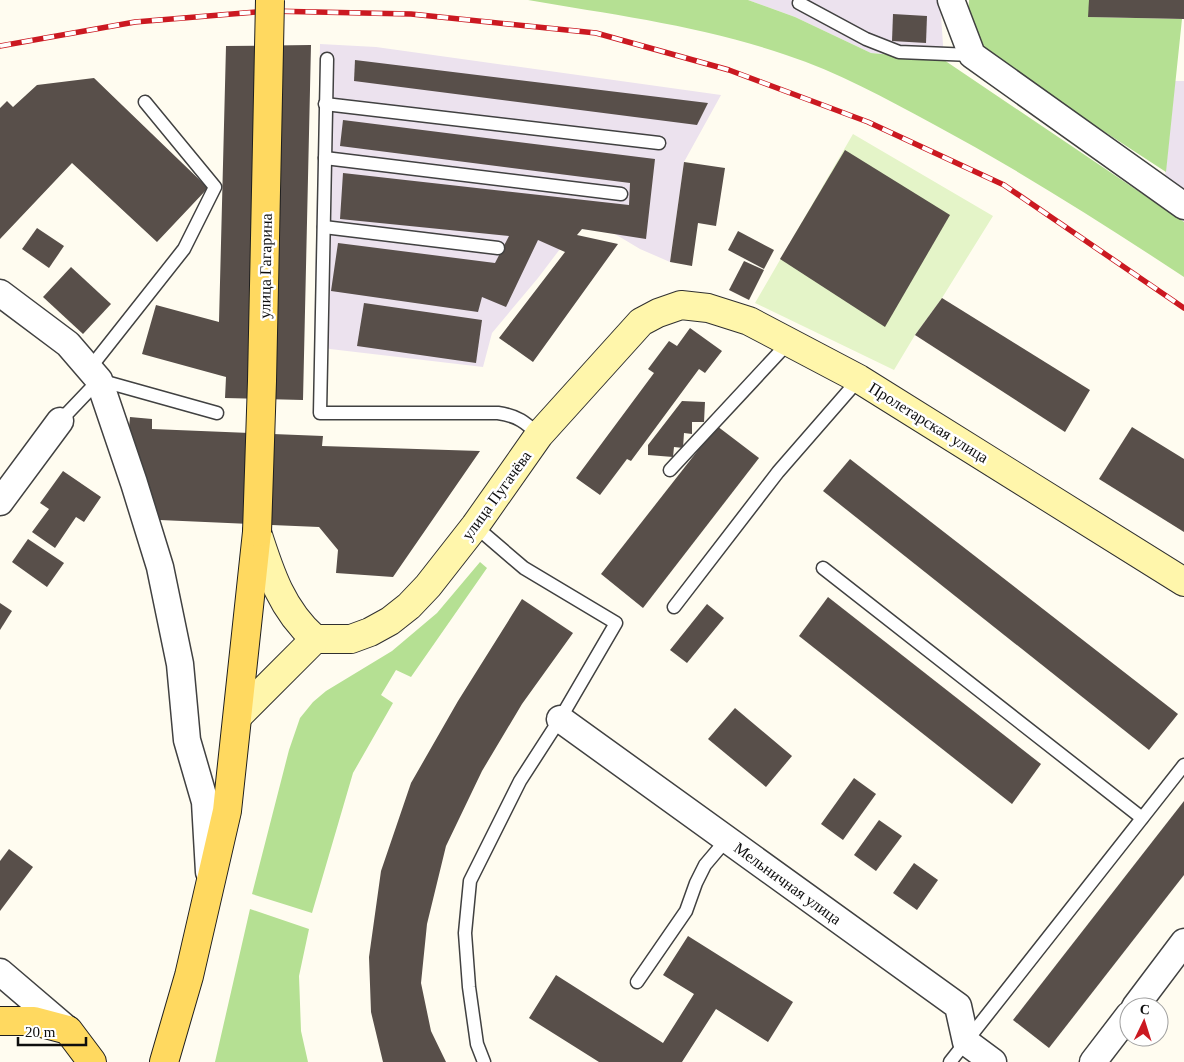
<svg xmlns="http://www.w3.org/2000/svg" width="1184" height="1062" font-family="'Times New Roman',serif">
<style>
.industrial{fill:#ece2ee}
.forest{fill:#b5e093}
.pitch{fill:#e4f4c8}
.building{fill:#584f4a}
.lines{fill:none;stroke-linecap:round;stroke-linejoin:round}
.lane-casing{stroke:#414141;stroke-width:15}
.street-casing{stroke:#414141;stroke-width:29}
.secondary-casing{stroke:#303030;stroke-width:30}
.primary-casing{stroke:#1f1f1f;stroke-width:30}
.lane{stroke:#fff;stroke-width:12}
.street{stroke:#fff;stroke-width:26}
.secondary{stroke:#fff6ab;stroke-width:28}
.primary{stroke:#ffd960;stroke-width:28}
.rail-casing{stroke:#cb1921;stroke-width:5.5}
.rail{stroke:#fff;stroke-width:4;stroke-dasharray:11;stroke-linecap:butt}
.primary-bridge-casing{stroke:#1f1f1f;stroke-width:30;stroke-linecap:butt}
.primary-bridge{stroke:#ffd960;stroke-width:28}
.labels{text-anchor:middle;stroke-width:5;stroke-linejoin:round;paint-order:stroke}
.street-label{font-size:16px;fill:#0e0e0e;stroke:#fff}
</style>
<rect width="100%" height="100%" fill="#fffcf0"/>
<g class="industrial">
<polygon points="748,0 940,0 944,60 871,53 795,17"/>
<polygon points="320,44 376,47 721,95 684,162 670,262 640,249 585,216 538,278 492,333 483,367 330,349 314,343"/>
<polygon points="1175,81 1184,81 1184,222 1162,206"/>
</g>
<g class="forest">
<path d="M528 0H748L795 17 871 53 944 60 1184 222V277C1102 223 1019 170 933 124 885 98 838 72 786 55 703 26 614 15 528 0Z"/>
<polygon points="969,0 1089,0 1089,17 1182,19 1166,172 984,53 968,18"/>
<polygon points="480,562 487,568 411,677 396,670 381,695 393,703 353,773 312,913 252,894 289,750 300,718 313,702 326,691 392,651 437,613"/>
<polygon points="250,909 309,929 299,976 301,1031 308,1062 215,1062"/>
</g>
<polygon class="pitch" points="853,134 993,216 942,298 915,335 894,370 755,303"/>
<g class="building">
<polygon points="1089,0 1184,0 1184,19 1088,17"/>
<polygon points="893,14 927,16 926,43 892,41"/>
<polygon points="311,45 303,400 225,398 226,377 142,354 156,305 219,322 226,46"/>
<polygon points="355,60 708,103 697,125 354,81"/>
<polygon points="94,78 208,188 157,242 72,163 0,239 0,108 7,101 13,107 37,85"/>
<polygon points="343,120 655,159 646,239 582,229 577,235 618,244 533,362 499,338 565,252 538,240 506,307 482,297 478,312 331,291 338,243 495,263 509,236 340,219 343,173 629,205 630,183 340,146"/>
<polygon points="845,150 950,215 885,327 780,259"/>
<polygon points="684,162 725,168 716,226 698,223 692,266 670,262"/>
<polygon points="37,228 64,246 49,268 22,249"/>
<polygon points="738,231 774,250 764,269 728,250"/>
<polygon points="744,261 764,270 749,300 729,290"/>
<polygon points="71,267 111,304 83,334 43,297"/>
<polygon points="942,298 1090,390 1065,432 915,335"/>
<polygon points="364,303 482,320 476,363 357,346"/>
<polygon points="690,328 722,351 705,373 699,369 631,461 627,459 600,495 576,478 654,373 648,369 669,341 677,346"/>
<polygon points="682,401 705,402 704,422 692,422 692,434 684,433 683,448 674,447 673,457 648,455 648,445"/>
<polygon points="130,417 152,419 152,429 323,436 322,446 480,451 393,577 336,573 338,550 319,527 160,520 123,428 129,428"/>
<polygon points="717,426 759,458 643,608 601,574"/>
<polygon points="1132,427 1184,459 1184,532 1099,479"/>
<polygon points="850,459 1178,714 1149,750 823,491"/>
<polygon points="63,471 101,497 84,522 76,517 55,548 32,532 49,509 40,503"/>
<polygon points="28,539 64,563 47,587 12,562"/>
<polygon points="828,597 1041,764 1012,804 799,636"/>
<polygon points="522,599 573,633 522,704 482,771 446,846 427,924 421,983 431,1031 446,1062 383,1062 371,1012 369,957 381,871 411,783 458,701"/>
<polygon points="0,603 12,611 0,630"/>
<polygon points="707,604 724,618 687,663 670,650"/>
<polygon points="735,708 792,756 766,787 708,739"/>
<polygon points="854,778 876,794 843,840 821,824"/>
<polygon points="1184,801 1184,875 1049,1048 1013,1020"/>
<polygon points="879,820 902,836 876,871 854,855"/>
<polygon points="9,849 33,867 0,911 0,861"/>
<polygon points="914,863 938,880 917,910 893,893"/>
<polygon points="688,936 793,1002 768,1042 716,1009 682,1062 599,1062 529,1018 556,975 663,1043 694,994 663,975"/>
</g>
<g class="lines">
<g class="lane-casing">
<g id="lane">
<polyline points="799,3 866,39 899,52 972,55"/>
<path d="M327 59 320 413H498C518 416 525 422 539 435"/>
<polyline points="325,104 659,143"/>
<polyline points="325,158 621,194"/>
<polyline points="324,227 498,248"/>
<polyline points="90,368 184,249 215,187 145,102"/>
<polyline points="60,421 99,380 217,413"/>
<polyline points="670,470 789,342"/>
<polyline points="475,526 524,568 616,623 560,719 520,781 470,881 465,933 469,987 477,1044 484,1062"/>
<polyline points="823,568 1142,818"/>
<polyline points="674,607 778,472 859,379"/>
<polyline points="637,982 686,911 696,883 705,865 727,839"/>
<polyline points="950,1062 1184,765"/>
</g>
</g>
<g class="street-casing">
<g id="street">
<polyline points="951,0 972,55 1184,206"/>
<polyline points="0,293 68,344 99,380 134,483 160,567 180,664 187,740 205,802 209,872"/>
<polyline points="0,502 60,421"/>
<polyline points="560,719 958,1006 966,1042 993,1062"/>
<polyline points="0,972 68,1030"/>
<polyline points="1135,1007 1184,942"/>
<polyline points="1093,1062 1129,1015"/>
</g>
</g>
<g class="secondary-casing">
<g id="secondary">
<path d="M257 532C270 573 282 610 315 639"/>
<polyline points="315,639 351,639 370,632 390,621 409,606 428,586 475,526 539,435 641,322 658,313 681,305 708,308 749,321 859,379 1184,582"/>
<polyline points="238,716 315,639"/>
</g>
</g>
<g class="primary-casing">
<g id="primary">
<polyline points="0,1021 34,1021 68,1030 92,1062"/>
<polyline points="164,1062 189,976 227,811 257,532"/>
</g>
</g>
<use href="#lane" class="lane"/>
<use href="#street" class="street"/>
<use href="#secondary" class="secondary"/>
<use href="#primary" class="primary"/>
<g class="rail-casing">
<polyline id="rail" points="0,46 135,22 268,11 411,14 596,33 729,70 868,122 1004,185 1184,308"/>
</g>
<use href="#rail" class="rail"/>
<g class="primary-bridge-casing">
<polyline id="primary-bridge" points="257,532 262,381 270,0"/>
</g>
<use href="#primary-bridge" class="primary-bridge"/>
</g>
<g class="labels">
<g class="street-label">
<text transform="translate(265 266) rotate(-89)" y="6">улица Гагарина</text>
<text transform="translate(929 422) rotate(32)" y="6">Пролетарская улица</text>
<text transform="translate(496 495) rotate(-54)" y="6">улица Пугачёва</text>
<text transform="translate(788 883) rotate(36)" y="6">Мельничная улица</text>
</g>
</g>
<g transform="translate(1144 1022) rotate(4)"><circle r="24" fill="#ffffff" stroke="#9f9f9f"/>
<path d="M0-4L9 19L0 12L-9 19Z" fill="#cb1921"/>
<text y="-8" font-size="14" font-weight="bold" text-anchor="middle" fill="#0e0e0e">С</text>
</g>
<path d="M18 1037v8h68v-8" fill="none" stroke="#0e0e0e" stroke-width="2.5"/>
<text x="25" y="1037" font-size="15" fill="#0e0e0e" stroke="#ffffff" stroke-width="4" paint-order="stroke">20 m</text>
</svg>
